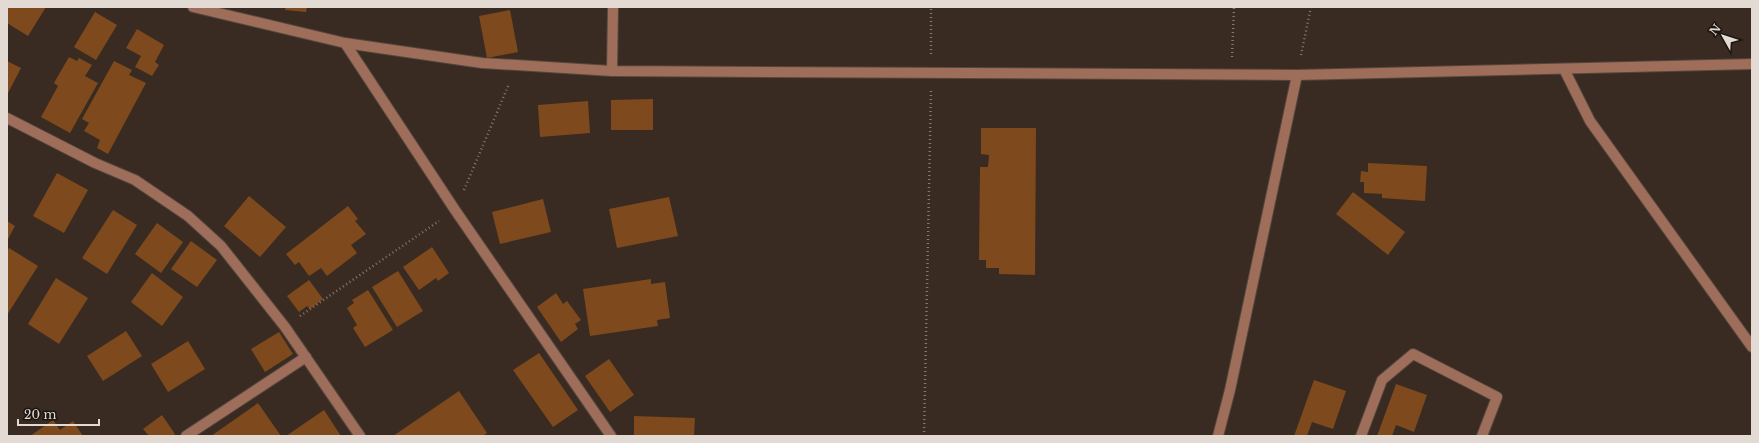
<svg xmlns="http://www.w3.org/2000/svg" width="1759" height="443" font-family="'Libre Baskerville',serif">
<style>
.building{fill:#7e491c}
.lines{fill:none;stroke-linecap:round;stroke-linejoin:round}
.minor-casing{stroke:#54473e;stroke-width:12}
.path{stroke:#847870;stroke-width:2.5;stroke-dasharray:1 3;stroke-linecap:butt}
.minor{stroke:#9e6e5a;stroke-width:10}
</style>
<rect width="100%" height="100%" fill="#392b21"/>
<g class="building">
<polygon points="7,7 46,7 28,36 7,23"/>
<polygon points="286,7 307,7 306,12 285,10"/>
<polygon points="510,10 518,52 487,58 479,16"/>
<polygon points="95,12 117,25 96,60 74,47"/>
<polygon points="137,29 164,45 155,62 159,65 152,76 135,67 141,56 126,48"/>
<polygon points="69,57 77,61 79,58 92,65 85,76 98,83 70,133 41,117 58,86 54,83"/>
<polygon points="7,61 21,68 7,95"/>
<polygon points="114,61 132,70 129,75 146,83 108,154 97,148 100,140 84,131 89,123 82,119"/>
<polygon points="653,99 653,130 611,130 611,100"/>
<polygon points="588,101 590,133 540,137 538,105"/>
<polygon points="981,128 1036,128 1035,275 999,274 999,268 986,268 986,260 979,260 980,167 988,167 989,155 981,154"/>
<polygon points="1368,163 1427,166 1425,201 1382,198 1382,194 1364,193 1364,182 1360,182 1361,171 1368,172"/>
<polygon points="57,173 88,190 64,233 33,216"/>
<polygon points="1353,192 1405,232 1388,255 1336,214"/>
<polygon points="249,196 286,227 260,257 224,226"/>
<polygon points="669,197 678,236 617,248 609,209"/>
<polygon points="543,199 551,232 500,244 492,212"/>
<polygon points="348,206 358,219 355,221 366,234 351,245 357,253 327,276 321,268 309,276 299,262 295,265 286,254"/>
<polygon points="113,210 137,225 107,274 82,258"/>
<polygon points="7,221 15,226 7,241"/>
<polygon points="157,223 183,242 161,273 135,254"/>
<polygon points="191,241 217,260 197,287 171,269"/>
<polygon points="432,247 449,273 438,281 436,278 419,290 403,267"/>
<polygon points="9,248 38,266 7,315 7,252"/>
<polygon points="398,271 423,311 397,327 372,287"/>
<polygon points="152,273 183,297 162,326 131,302"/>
<polygon points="56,278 88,298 59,344 28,324"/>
<polygon points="651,279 651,284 665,282 670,318 657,320 658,326 590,336 583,289"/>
<polygon points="309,280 323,299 310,309 307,306 299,312 287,296"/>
<polygon points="368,290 393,330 365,347 353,328 357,325 347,308 354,303 352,300"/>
<polygon points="556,293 563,304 567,301 581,320 575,324 578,329 561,342 537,307"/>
<polygon points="126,331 142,356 103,381 87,356"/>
<polygon points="279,332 293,354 265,372 251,349"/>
<polygon points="188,341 205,369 168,392 151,364"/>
<polygon points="539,353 578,410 553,427 513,370"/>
<polygon points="609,359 634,395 610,412 585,376"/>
<polygon points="1314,380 1346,391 1333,429 1312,422 1307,436 1294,436"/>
<polygon points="1396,384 1427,395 1414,432 1396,425 1392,436 1377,436"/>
<polygon points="459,391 487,433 483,436 393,436"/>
<polygon points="258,403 281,436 211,436"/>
<polygon points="324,410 341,436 286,436"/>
<polygon points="162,415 175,434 173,436 149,436 143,429"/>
<polygon points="634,416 695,418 694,436 634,436"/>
<polygon points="53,420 60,430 73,421 83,436 30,436"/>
</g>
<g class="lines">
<g class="minor-casing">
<g id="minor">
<polyline points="193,7 345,43 482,63 612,71 1297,75 1752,64"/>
<polyline points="345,43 455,210 611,436"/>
<polyline points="1564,69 1590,121 1752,347"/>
<polyline points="612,71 613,7"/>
<polyline points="7,118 95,163 135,180 188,216 221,246 285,327 360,436"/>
<polyline points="186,436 306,357"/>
<polyline points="1218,436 1230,390 1297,75"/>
<polyline points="1361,436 1382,380 1413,354 1497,397 1482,436"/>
</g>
</g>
<g class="path">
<polyline points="931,54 931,7"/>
<polyline points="1301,55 1311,7"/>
<polyline points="1232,57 1234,7"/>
<polyline points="464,190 509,84"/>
<polyline points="300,316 439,221"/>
<polyline points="924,436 931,91"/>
</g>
<use href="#minor" class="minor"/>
</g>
<rect width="1759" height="443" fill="none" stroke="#e3dad4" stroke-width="16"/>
<g transform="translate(1723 36) rotate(309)" stroke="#1b1510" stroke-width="3" paint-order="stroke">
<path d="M0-3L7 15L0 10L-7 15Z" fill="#e3dad4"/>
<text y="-6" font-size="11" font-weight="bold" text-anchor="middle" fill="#e3dad4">N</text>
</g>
<path d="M18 419v6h81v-6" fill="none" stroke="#e3dad4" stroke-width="2"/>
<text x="24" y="419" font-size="12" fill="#e3dad4" stroke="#1b1510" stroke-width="3" paint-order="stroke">20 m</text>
</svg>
